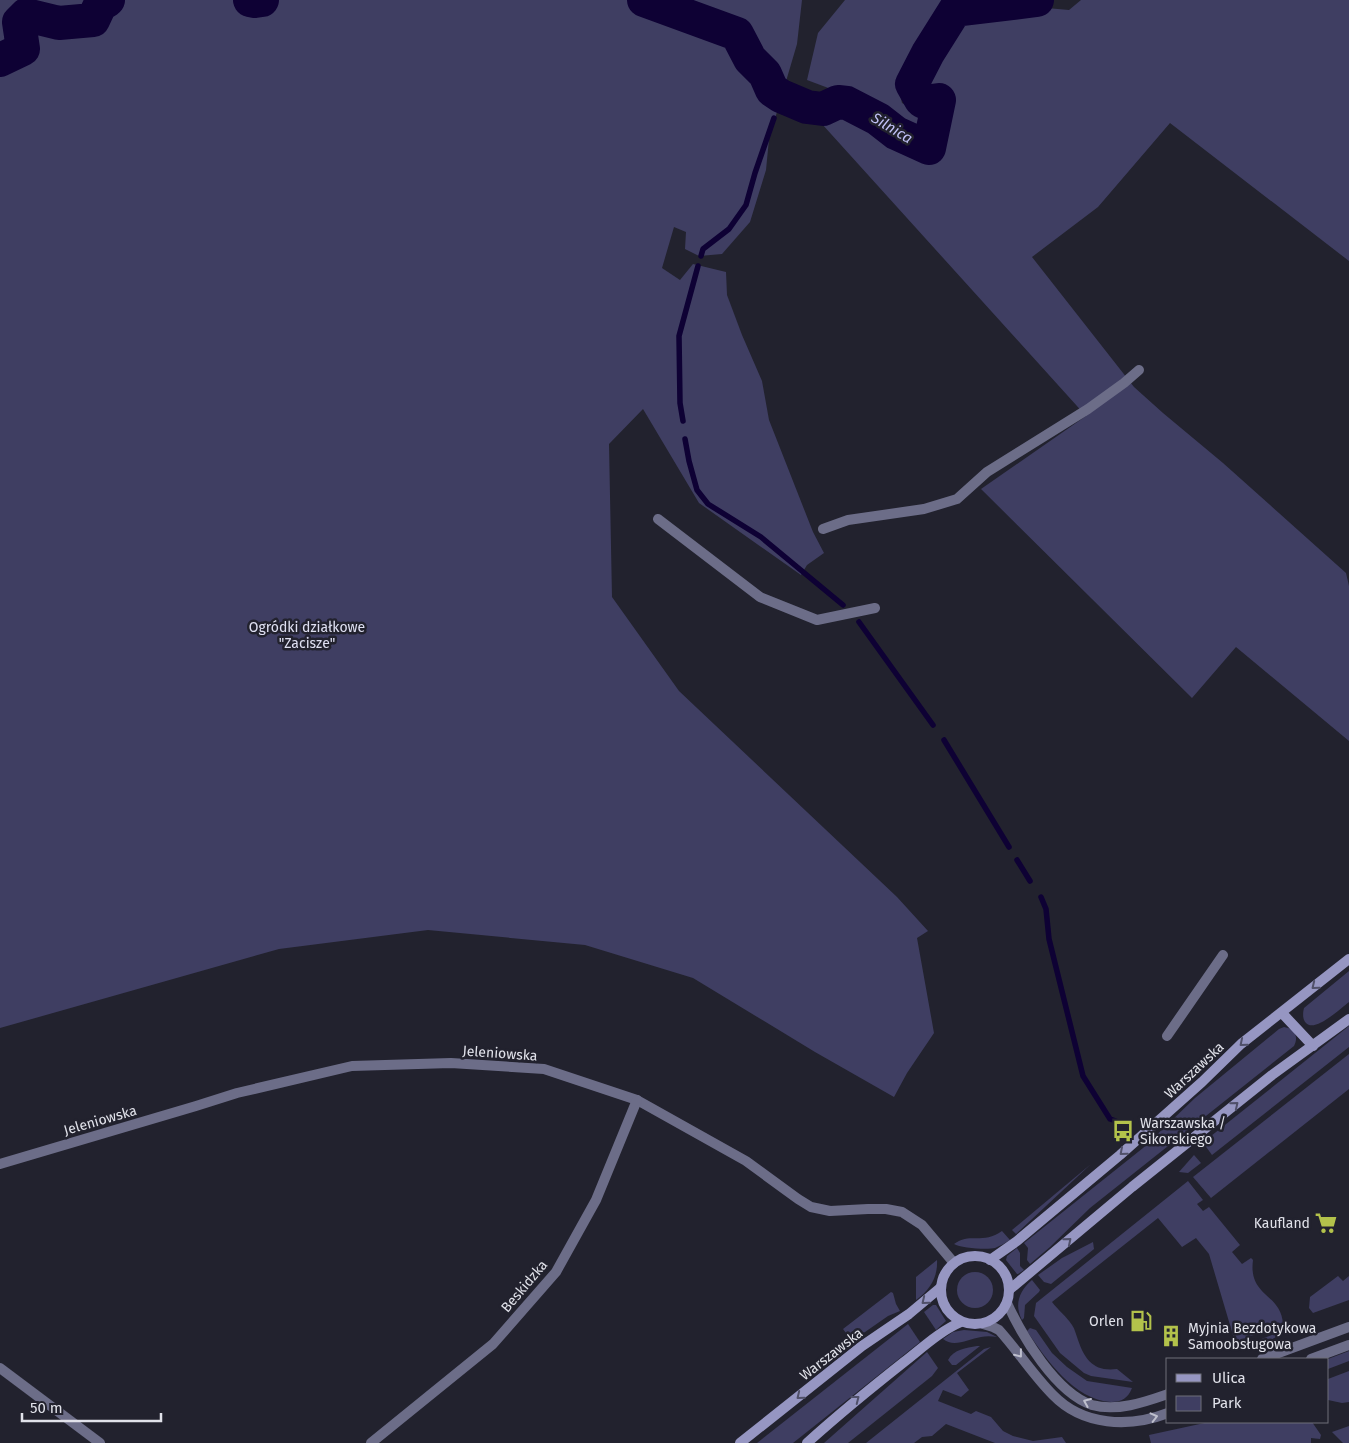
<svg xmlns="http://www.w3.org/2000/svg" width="1349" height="1443" font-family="'Fira Sans',sans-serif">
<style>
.green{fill:#3f3e62}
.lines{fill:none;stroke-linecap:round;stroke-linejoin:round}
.stream{stroke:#0e0134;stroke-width:5.5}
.river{stroke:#0e0134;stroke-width:34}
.minor{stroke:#6c6d88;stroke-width:10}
.tertiary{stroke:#6c6d88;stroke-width:10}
.secondary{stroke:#9696c2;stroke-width:10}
.oneway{stroke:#505069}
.oneway2{stroke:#bebfcd}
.labels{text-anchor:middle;stroke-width:5;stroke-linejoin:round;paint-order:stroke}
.park-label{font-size:14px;fill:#dfe0f2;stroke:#22222e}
.street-label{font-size:14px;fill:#e1e2ea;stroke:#22222e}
.poi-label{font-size:14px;fill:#e1e2ea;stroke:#22222e;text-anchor:start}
.water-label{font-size:15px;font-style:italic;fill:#c1c1f7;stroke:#22222e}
</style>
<rect width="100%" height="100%" fill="#22222e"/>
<g class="green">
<polygon points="0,0 802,0 797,44 769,139 766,170 750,222 722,254 699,256 685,249 686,232 674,227 662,268 680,280 693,264 726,272 727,295 742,335 762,381 769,420 813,532 824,553 807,565 801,575 699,503 643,409 609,444 612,597 679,691 897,897 928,931 917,938 934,1033 907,1073 894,1097 815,1052 693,978 585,945 428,930 279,949 0,1028"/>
<polygon points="845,0 947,0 932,36 908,56 897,81 902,103 915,110 927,109 930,121 925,140 909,137 871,104 807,80 818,33"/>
<polygon points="1081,0 1349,0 1349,261 1170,123 1098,207 1032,257 1134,387 1163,413 1223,463 1346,573 1349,586 1349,741 1236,647 1192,698 981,489 1086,416 803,103 812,99 868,124 904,151 928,156 940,144 944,119 941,96 923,98 914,94 915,74 938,48 965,4 980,2 1069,10"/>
<path d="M1349 971V1002C1341 1008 1315 1033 1306 1023 1302 1019 1303 1012 1304 1008Z"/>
<polygon points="1349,1026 1349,1047 1212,1155 1204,1144 1211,1136"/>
<path d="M1284 1027 1292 1029C1297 1035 1297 1040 1294 1046L1090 1208 1050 1247 1030 1264 1027 1260 1028 1248 1024 1243 1143 1148 1195 1098 1279 1029Z"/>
<polygon points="1349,1054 1349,1089 1211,1198 1193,1177"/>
<polygon points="1194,1155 1201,1163 1188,1173 1179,1172"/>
<polygon points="1091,1164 1016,1234 1012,1230"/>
<path d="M1188 1181 1203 1200 1197 1204 1203 1211 1209 1207 1240 1245 1232 1252 1242 1264 1251 1258 1253 1260C1248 1297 1281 1293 1283 1324L1235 1342 1209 1254 1196 1238 1182 1247 1158 1218 1052 1302C1058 1310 1067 1317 1072 1325 1075 1329 1076 1335 1078 1340 1085 1360 1094 1372 1117 1369L1133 1382 1091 1376 1084 1373 1060 1353 1034 1316 1036 1303Z"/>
<path d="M1002 1231 1010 1240C1005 1243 1000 1246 995 1248 987 1250 960 1248 954 1244 970 1232 983 1245 1002 1231Z"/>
<polygon points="1093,1242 1094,1249 1051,1284 1044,1282 1038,1275 1062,1258"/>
<polygon points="1017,1248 1020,1253 1020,1266 1024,1270 1018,1274 1017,1274 1006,1260 1007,1256"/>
<path d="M937 1260C938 1277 930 1290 916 1300V1277Z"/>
<circle cx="975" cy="1290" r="18"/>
<polygon points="1338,1276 1343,1281 1349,1276 1349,1300 1313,1313 1309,1308 1310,1297"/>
<path d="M1032 1280 1040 1290 1039 1292 1025 1305 1024 1318 1022 1320C1014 1305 1019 1291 1032 1280Z"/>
<polygon points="891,1292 893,1293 896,1304 900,1311 888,1316 855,1339 846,1333 843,1329"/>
<polygon points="933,1305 936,1305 946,1321 936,1330 924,1312"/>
<polygon points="908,1324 920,1342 793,1443 757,1443"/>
<path d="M1030 1328 1036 1330 1052 1353 1067 1367 1087 1381 1132 1388C1128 1398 1122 1402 1111 1402 1074 1400 1046 1359 1027 1331Z"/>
<path d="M964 1330 987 1332 997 1337C991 1336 986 1336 981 1337 968 1339 954 1348 943 1339L953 1332Z"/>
<path d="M1280 1332C1273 1343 1253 1350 1240 1347Z"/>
<path d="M977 1346H980L956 1365H952L948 1360C954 1349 966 1348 977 1346Z"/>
<polygon points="991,1347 957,1373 969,1390 961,1397 943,1390 938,1401 971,1414 976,1411 991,1417 1003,1431 1013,1436 1033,1441 1062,1437 1066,1443 995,1443 946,1424 932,1436 922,1437 914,1443 866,1443 984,1349"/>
<polygon points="1349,1351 1349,1361 1328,1369 1328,1359"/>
<polygon points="927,1352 938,1368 932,1376 848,1443 824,1443"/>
<polygon points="1349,1371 1349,1402 1342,1403 1328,1400 1328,1379"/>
<polygon points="1209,1422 1312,1422 1321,1435 1320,1439 1311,1438 1311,1443 1151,1443 1149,1435"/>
<polygon points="1349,1426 1349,1443 1343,1443 1332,1432"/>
</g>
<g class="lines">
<g class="stream">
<polyline points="779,102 781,96"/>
<polyline points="701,256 703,249 729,229 746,205 755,173 774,118"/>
<polyline points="683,421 680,403 679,336 698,266"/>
<polyline points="685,439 689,461 697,490 708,504 761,537 843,605"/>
<polyline points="859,622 933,725"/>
<polyline points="944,740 1009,847"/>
<polyline points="1017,860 1030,881"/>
<polyline points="1041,897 1046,909 1049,939 1083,1076 1110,1119 1116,1121"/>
</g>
<g class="river">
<polyline points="250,0 255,1 262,0"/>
<polyline points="644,0 737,34 750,59 765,74 772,90 781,96 807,107 823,109 838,102 847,103 878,119 896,133 929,148 939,100 924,102 921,100 912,84 928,53 955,10 1037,0"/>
<polyline points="0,60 23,49 19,22 26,15 59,23 93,20 100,5 108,0"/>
</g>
<g class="minor">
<polyline points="658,519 760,597 817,620 875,608"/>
<polyline points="823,529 848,520 924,509 957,499 987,472 1088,409 1124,383 1139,370"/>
<polyline points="1167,1036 1223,955"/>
<polyline points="0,1164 196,1106 237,1093 352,1066 451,1063 544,1069 637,1100 746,1161 798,1199 811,1207 830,1211 868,1209 886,1209 902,1212 922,1225 954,1263"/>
<polyline points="0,1368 100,1443"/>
<polyline points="371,1443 493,1344 556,1272 596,1200 637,1100"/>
</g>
<g class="tertiary">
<path d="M1007 1303C1022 1336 1056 1393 1092 1405 1117 1412 1145 1402 1168 1394"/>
<path d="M983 1324 993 1327 999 1330C1018 1351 1033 1375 1053 1395 1083 1426 1129 1428 1168 1413"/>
<polyline points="1262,1359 1349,1327"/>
<polyline points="1311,1359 1349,1345"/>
</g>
<g class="secondary">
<polyline points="1282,1013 1313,1046"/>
<circle cx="975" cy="1290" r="34"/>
<polyline points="990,1260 1017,1241 1120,1155 1202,1082 1241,1044 1349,959"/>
<polyline points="1009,1290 1132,1187 1272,1075 1349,1019"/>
<polyline points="740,1443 862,1346 909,1314 940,1288"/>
<path d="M807 1443C838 1415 871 1388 904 1362 922 1348 940 1331 961 1322"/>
</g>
</g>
<defs><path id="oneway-chevron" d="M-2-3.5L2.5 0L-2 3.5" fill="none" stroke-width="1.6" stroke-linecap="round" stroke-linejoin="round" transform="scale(1.25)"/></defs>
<g class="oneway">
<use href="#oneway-chevron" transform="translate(1315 986) rotate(141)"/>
<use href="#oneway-chevron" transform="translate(1243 1043) rotate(140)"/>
<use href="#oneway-chevron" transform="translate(1235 1105) rotate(-39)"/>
<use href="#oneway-chevron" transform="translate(1123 1152) rotate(139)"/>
<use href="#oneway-chevron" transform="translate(1068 1241) rotate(-40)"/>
<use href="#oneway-chevron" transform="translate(925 1301) rotate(141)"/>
<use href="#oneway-chevron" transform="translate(800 1396) rotate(141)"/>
<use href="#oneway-chevron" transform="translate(856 1399) rotate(-38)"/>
</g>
<g class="oneway2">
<use href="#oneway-chevron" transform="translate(1019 1354) rotate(52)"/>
<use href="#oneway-chevron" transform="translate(1087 1402) rotate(-157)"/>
<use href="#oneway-chevron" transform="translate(1154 1417) rotate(-14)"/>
</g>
<defs>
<g id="bus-bare" transform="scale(1.725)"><path d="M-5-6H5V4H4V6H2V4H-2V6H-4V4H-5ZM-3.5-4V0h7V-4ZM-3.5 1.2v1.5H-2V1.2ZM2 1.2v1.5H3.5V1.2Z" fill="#b3c24b" stroke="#22222e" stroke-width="2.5" paint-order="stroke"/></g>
<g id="supermarket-bare" transform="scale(1.725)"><path d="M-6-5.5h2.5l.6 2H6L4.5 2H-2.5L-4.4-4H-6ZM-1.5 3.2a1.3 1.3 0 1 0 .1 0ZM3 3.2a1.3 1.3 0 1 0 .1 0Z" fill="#b3c24b" stroke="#22222e" stroke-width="2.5" paint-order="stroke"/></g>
<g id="fuel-bare" transform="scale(1.725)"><path d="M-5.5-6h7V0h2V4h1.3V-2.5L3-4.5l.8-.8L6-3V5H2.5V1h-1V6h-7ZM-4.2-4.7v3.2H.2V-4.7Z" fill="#b3c24b" stroke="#22222e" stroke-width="2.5" paint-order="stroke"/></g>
<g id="building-bare" transform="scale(1.725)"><path d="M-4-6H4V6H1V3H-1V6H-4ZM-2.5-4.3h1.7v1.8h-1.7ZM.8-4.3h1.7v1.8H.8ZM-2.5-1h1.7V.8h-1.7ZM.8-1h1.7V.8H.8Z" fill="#b3c24b" stroke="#22222e" stroke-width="2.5" paint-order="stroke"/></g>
</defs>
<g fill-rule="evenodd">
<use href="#bus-bare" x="1123" y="1131"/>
<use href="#supermarket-bare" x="1326" y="1223"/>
<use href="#fuel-bare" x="1141" y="1321"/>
<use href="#building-bare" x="1171" y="1336"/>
</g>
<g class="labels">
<g class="park-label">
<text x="307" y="632">Ogródki działkowe<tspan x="307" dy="16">"Zacisze"</tspan></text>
</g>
<g class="street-label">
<text transform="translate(500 1053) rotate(4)" y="5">Jeleniowska</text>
<text transform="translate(1194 1070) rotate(-43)" y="5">Warszawska</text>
<text transform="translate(100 1120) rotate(-16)" y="5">Jeleniowska</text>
<text transform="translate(524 1286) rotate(-50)" y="5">Beskidzka</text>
<text transform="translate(831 1354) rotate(-38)" y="5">Warszawska</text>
</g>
<g class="poi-label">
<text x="1140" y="1128">Warszawska /<tspan x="1140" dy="16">Sikorskiego</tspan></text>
<text x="1310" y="1228" text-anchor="end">Kaufland</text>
<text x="1124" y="1326" text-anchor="end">Orlen</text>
<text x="1188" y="1333">Myjnia Bezdotykowa<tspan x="1188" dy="16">Samoobsługowa</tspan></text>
</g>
<g class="water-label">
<text transform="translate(892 128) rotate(31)" y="5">Silnica</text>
</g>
</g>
<rect x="1166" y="1358" width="162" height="65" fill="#22222e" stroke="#6e6f79"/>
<rect x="1176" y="1374" width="25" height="8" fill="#9696c2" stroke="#6e6f79"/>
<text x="1212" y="1383" font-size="15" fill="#e1e2ea">Ulica</text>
<rect x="1176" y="1396" width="25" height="15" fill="#3f3e62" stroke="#6e6f79"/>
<text x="1212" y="1408" font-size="15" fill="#e1e2ea">Park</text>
<path d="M22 1413v8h139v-8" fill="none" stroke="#e1e2ea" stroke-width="2.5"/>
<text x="30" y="1413" font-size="15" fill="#e1e2ea" stroke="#22222e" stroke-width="4" paint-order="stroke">50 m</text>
</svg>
